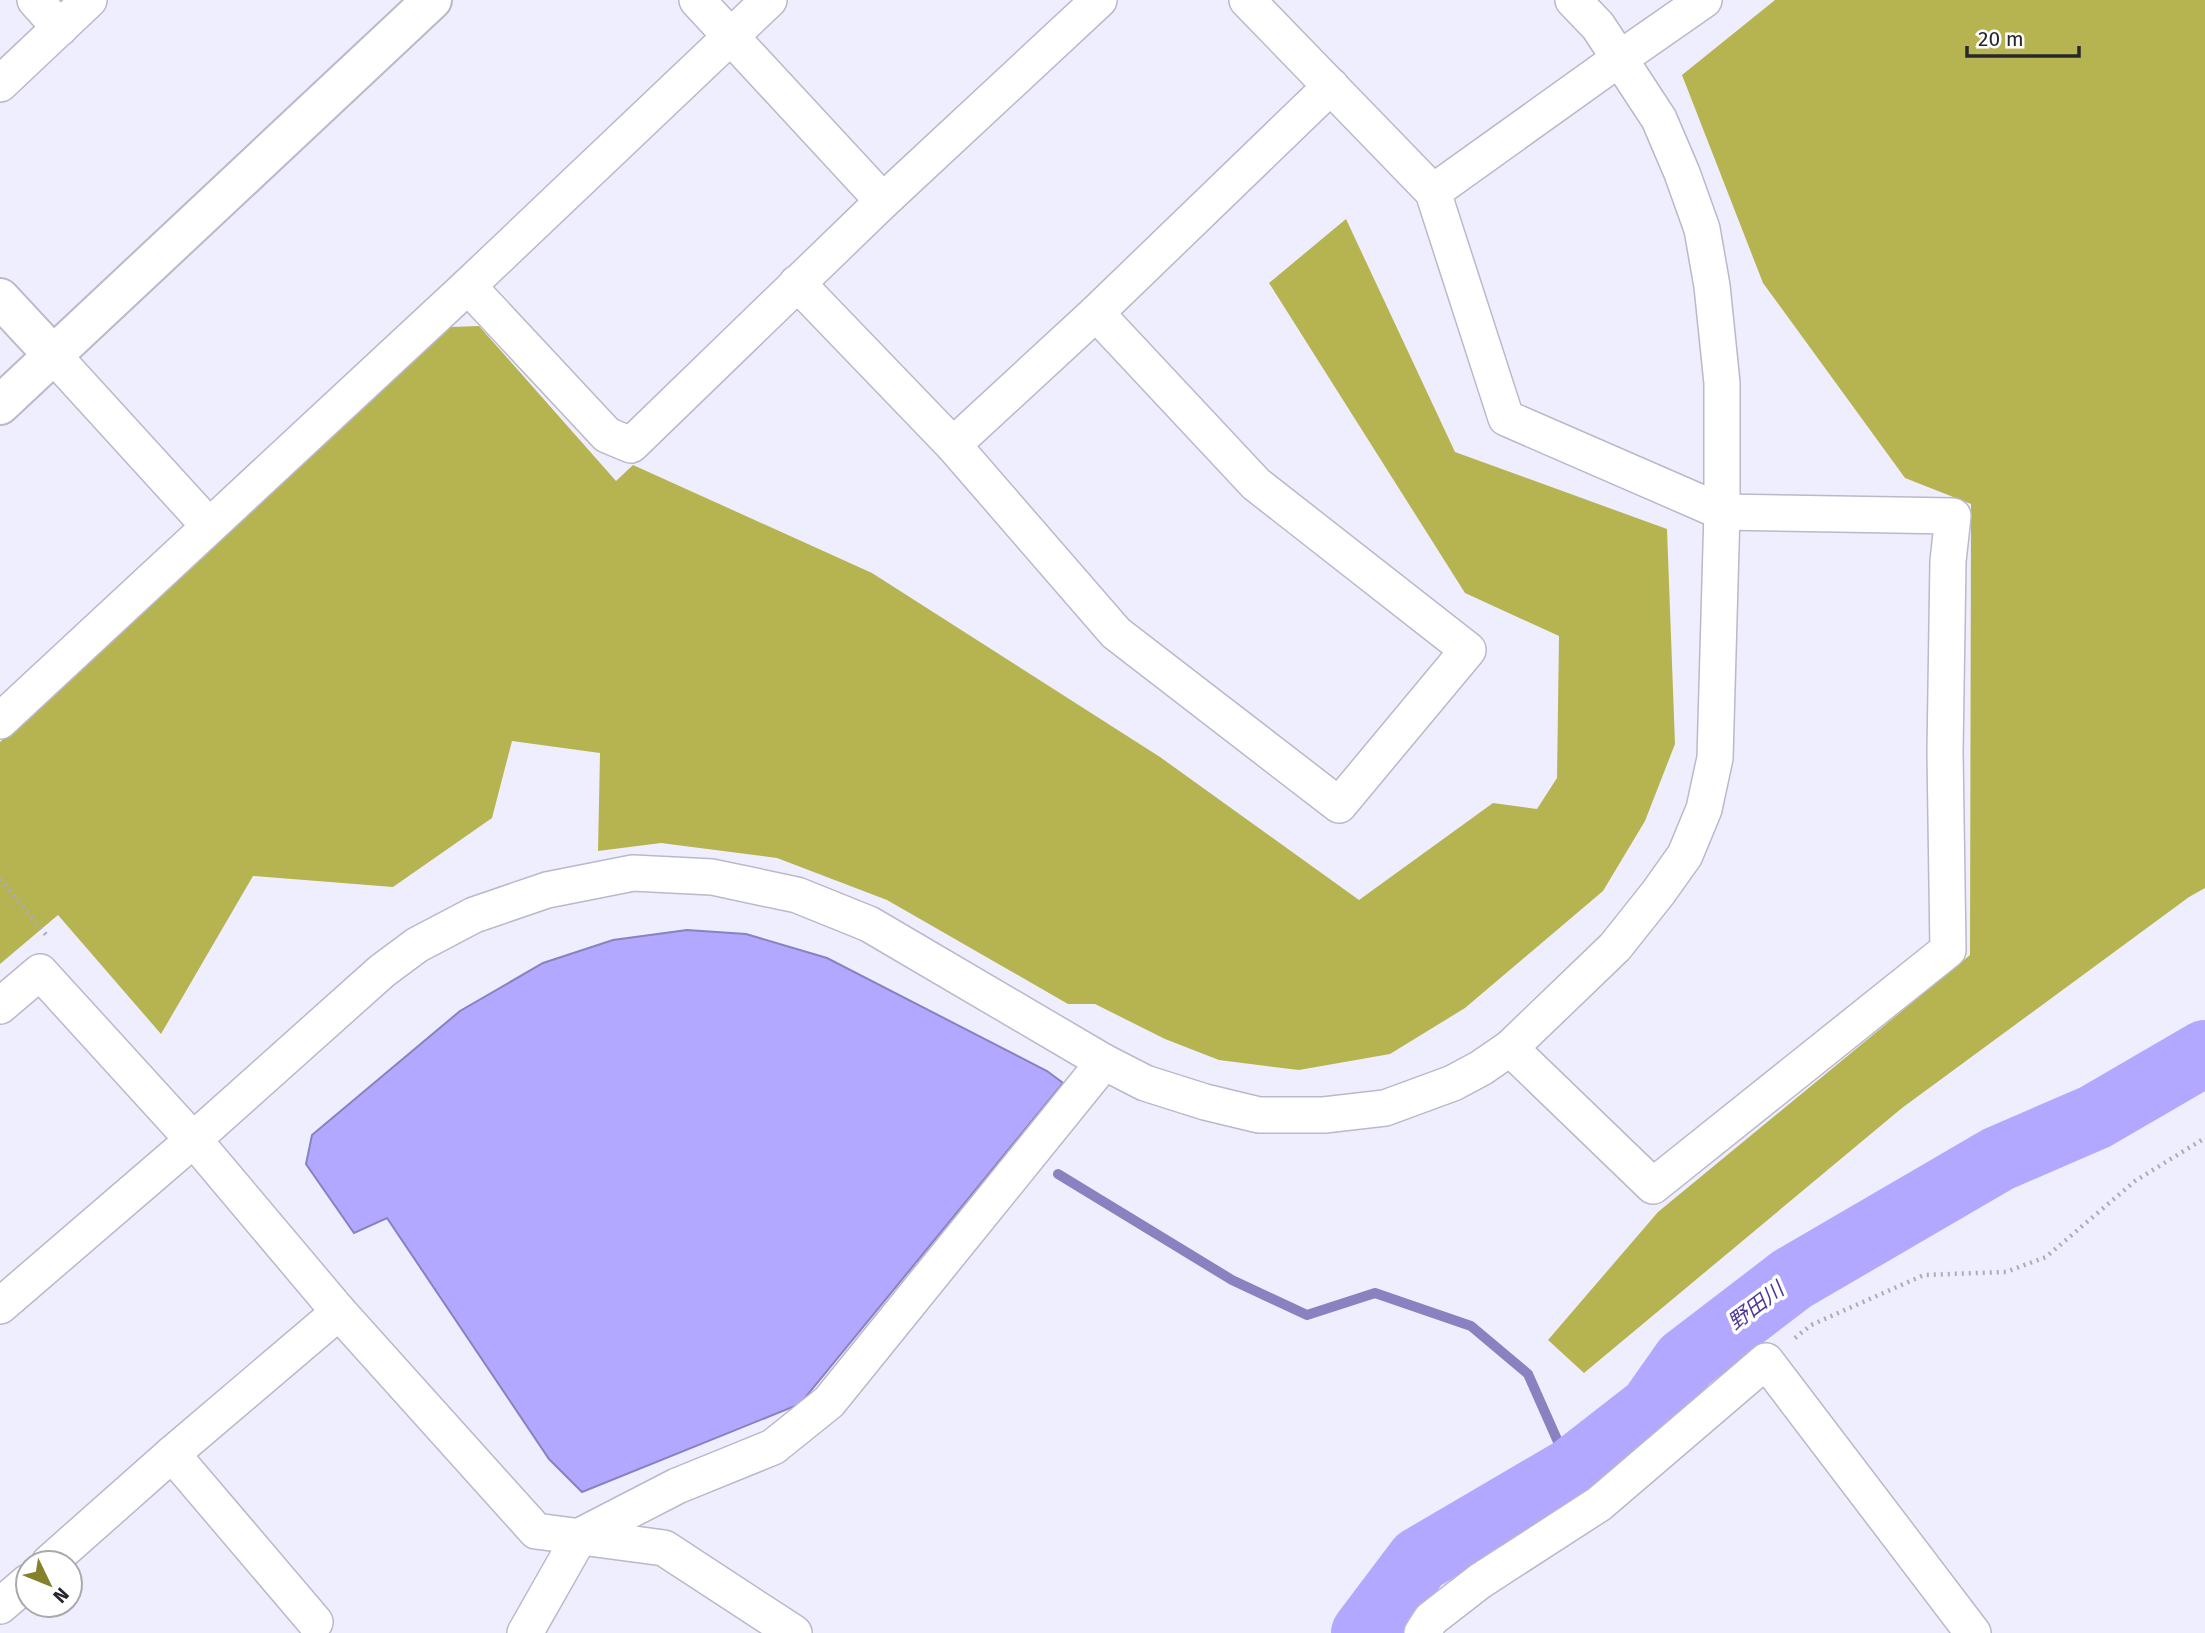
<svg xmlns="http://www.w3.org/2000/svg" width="2205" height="1633" font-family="'Fira Sans','Noto Sans JP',sans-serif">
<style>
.forest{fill:#b6b450}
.water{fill:#b3a8ff;stroke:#8981c0;stroke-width:2}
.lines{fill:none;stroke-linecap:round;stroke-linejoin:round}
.stream{stroke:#8981c0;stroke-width:10}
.river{stroke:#b3a8ff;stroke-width:66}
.minor-casing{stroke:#bab8c9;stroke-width:38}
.tertiary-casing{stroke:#bab8c9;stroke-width:42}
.path{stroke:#acabb9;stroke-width:4.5;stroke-dasharray:2 5;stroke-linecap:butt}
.minor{stroke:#fff;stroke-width:35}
.tertiary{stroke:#fff;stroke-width:38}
.labels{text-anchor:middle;stroke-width:7;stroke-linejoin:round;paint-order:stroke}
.water-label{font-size:21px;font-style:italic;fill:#4f3899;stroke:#fff}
</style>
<rect width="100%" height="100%" fill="#efeeff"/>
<g class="forest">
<polygon points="1775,0 2205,0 2205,888 2189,897 1902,1108 1584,1373 1548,1340 1658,1212 1970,955 1971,504 1905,478 1763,283 1682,75"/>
<polygon points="1346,219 1455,452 1667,529 1675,744 1645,821 1603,891 1465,1008 1390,1054 1299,1070 1219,1060 1165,1039 1095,1004 1068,1004 887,900 777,858 661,843 598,851 600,753 512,741 492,818 393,887 253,876 161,1034 58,915 0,964 0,742 451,327 479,326 616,481 633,465 872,573 1160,757 1359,900 1493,803 1537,809 1557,778 1559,636 1465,593 1269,283"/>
</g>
<polygon class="water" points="687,930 746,934 827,958 1047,1071 1063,1083 800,1404 582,1492 549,1459 387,1218 354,1233 306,1164 312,1135 460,1011 543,963 613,940"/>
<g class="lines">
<polyline class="stream" points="1058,1174 1232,1280 1307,1315 1375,1293 1471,1326 1528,1374 1571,1471"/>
<polyline class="river" points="1364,1633 1419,1560 1571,1471 1652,1408 1685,1361 1792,1279 1998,1159 2095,1117 2205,1053"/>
<g class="minor-casing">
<g id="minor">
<polyline points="35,0 60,28"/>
<polyline points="697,0 883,201"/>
<polyline points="1247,0 1433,192 1506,418 1722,512 1953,516 1948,561 1945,752 1948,950 1653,1186 1510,1048"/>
<polyline points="0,84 89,0"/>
<polyline points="1433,192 1602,71 1704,0"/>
<polyline points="797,283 953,445 1116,633 1339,805 1468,650 1256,484 1096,313"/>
<polyline points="468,286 607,435 631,445 883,201 1099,0"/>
<polyline points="53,355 209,526"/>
<polyline points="953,445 1096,313 1331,86"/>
<polyline points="0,721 468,286 769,0"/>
<polyline points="0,1006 40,972 205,1153 339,1312 536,1531 664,1548 794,1633"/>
<polyline points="0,1306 193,1140 382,971 417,945 474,915 547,890 633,873 712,877 797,895 869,924 1104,1062 1145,1083 1205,1102 1259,1115 1324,1115 1385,1108 1453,1083 1481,1068 1510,1048 1615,947 1658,893 1685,855 1704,809 1715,758 1722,512 1722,383 1712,286 1702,229 1682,173 1659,119 1598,26 1573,0"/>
<polyline points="172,1454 315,1622"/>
<polyline points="49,1563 172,1454 339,1312"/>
<polyline points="0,1606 28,1582"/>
<polyline points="525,1633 580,1536 677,1486 773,1447 829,1402 1104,1062"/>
<polyline points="1422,1633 1431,1619 1480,1581 1599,1504 1766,1361 1973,1633"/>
</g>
</g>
<g class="tertiary-casing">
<g id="tertiary">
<polyline points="0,298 53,355"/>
<polyline points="0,405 432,0"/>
</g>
</g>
<g class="path">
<polyline points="0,879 47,936"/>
<polyline points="1795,1338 1811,1325 1924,1275 2006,1272 2046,1257 2135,1181 2205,1138"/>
</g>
<use href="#minor" class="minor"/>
<use href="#tertiary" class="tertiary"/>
</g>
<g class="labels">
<g class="water-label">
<text transform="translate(1756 1306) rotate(-37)" y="7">野田川</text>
</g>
</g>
<g transform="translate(49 1584) rotate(133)"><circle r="33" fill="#ffffff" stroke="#a9a9ab" stroke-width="2"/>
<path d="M0-5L12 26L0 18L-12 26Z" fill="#848129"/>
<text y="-10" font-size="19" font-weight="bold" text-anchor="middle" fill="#27272d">N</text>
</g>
<path d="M1967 46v10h112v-10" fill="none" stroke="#27272d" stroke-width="3.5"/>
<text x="1978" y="46" font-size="21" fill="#27272d" stroke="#ffffff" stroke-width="5" paint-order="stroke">20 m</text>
</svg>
